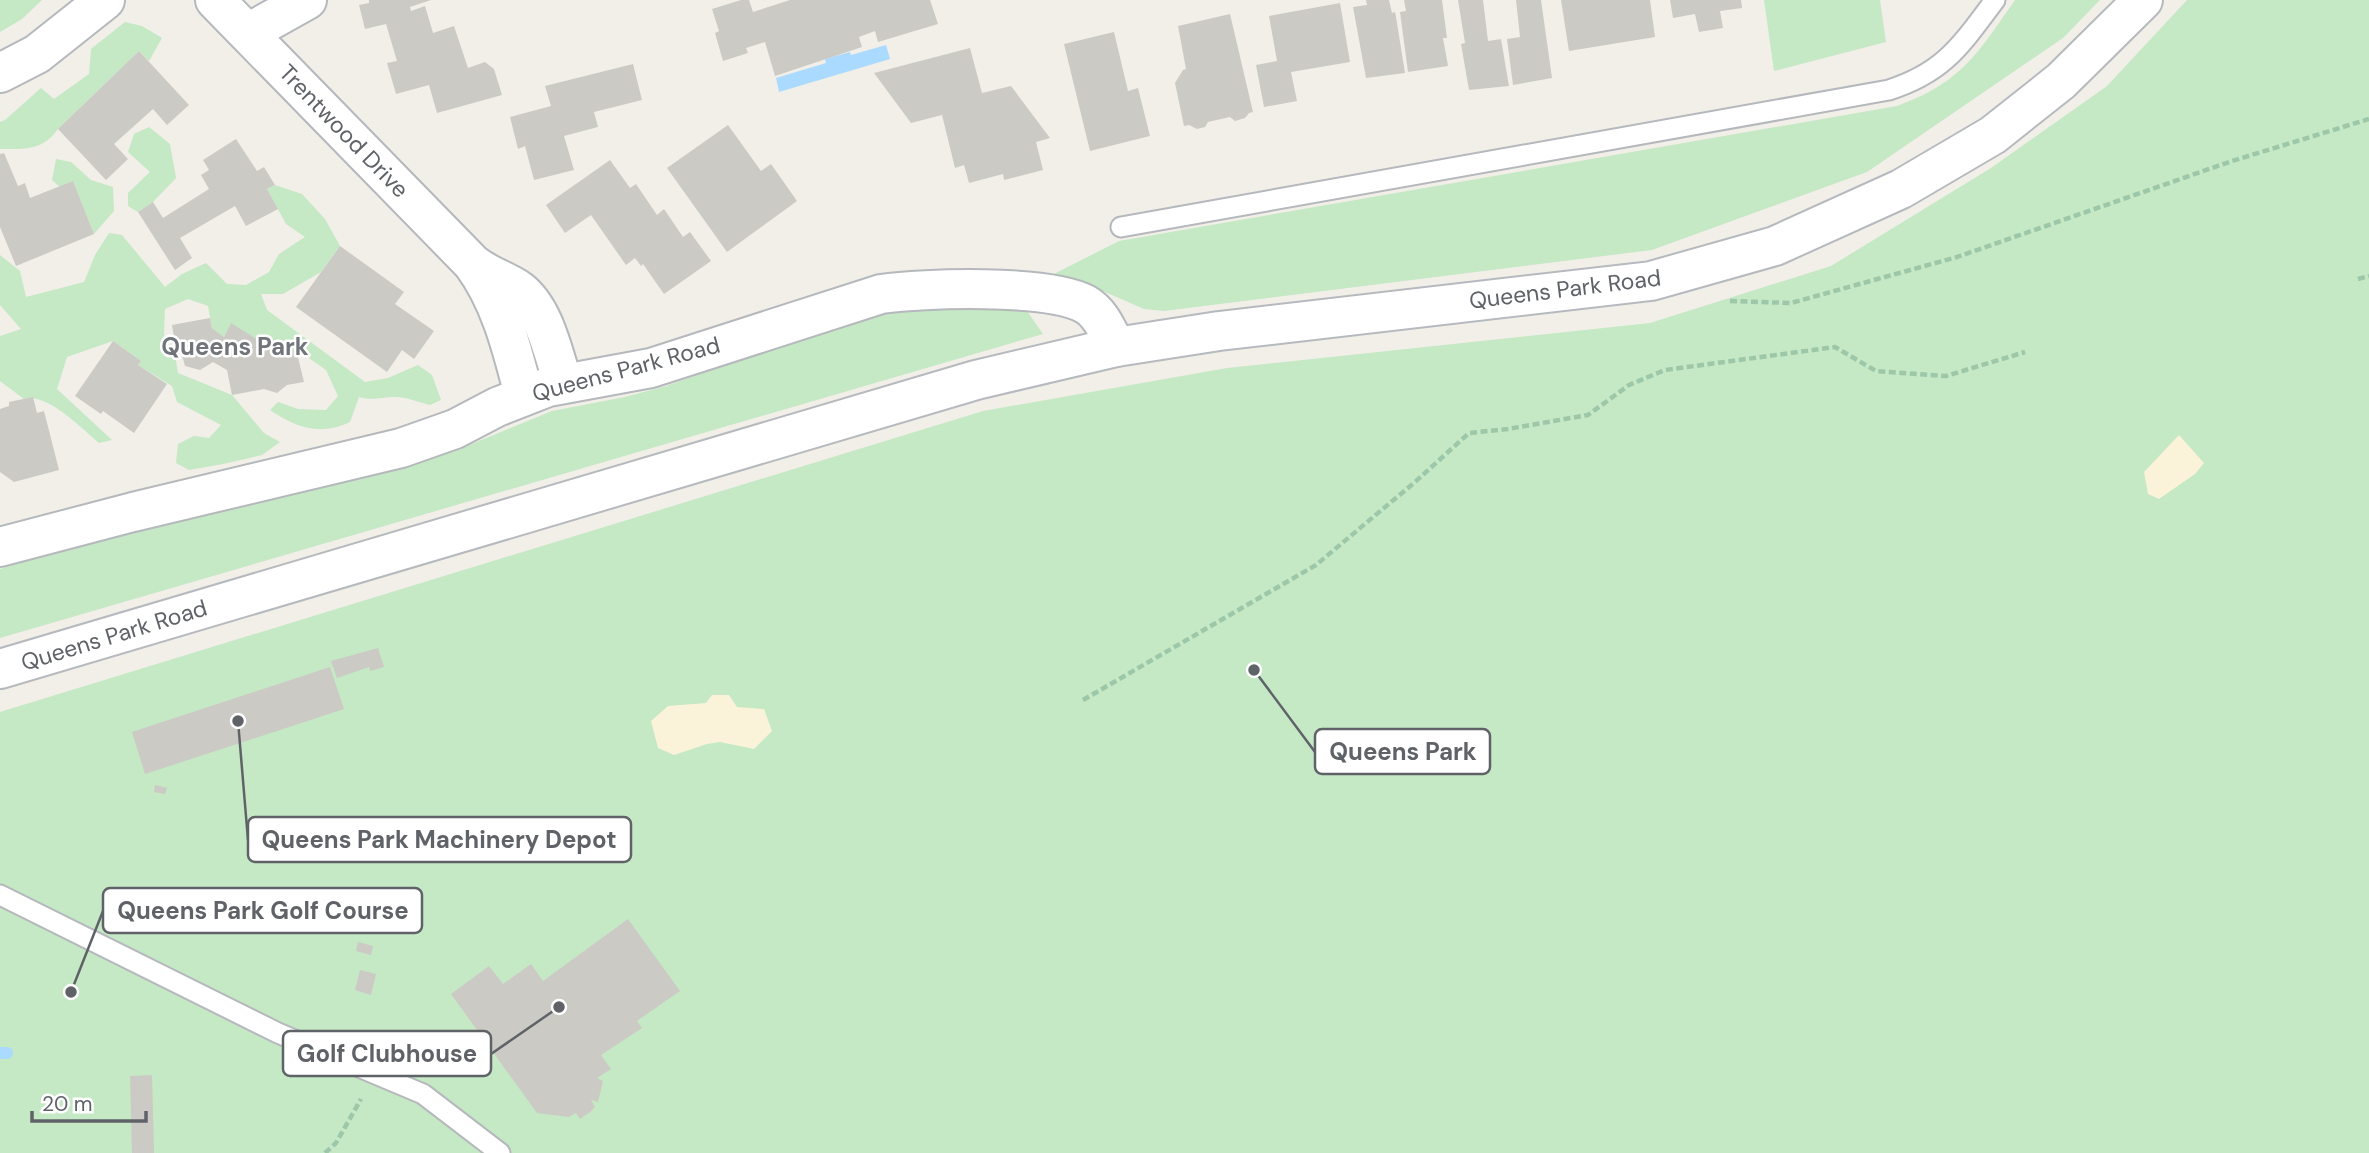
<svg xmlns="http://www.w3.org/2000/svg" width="2369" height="1153" font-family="'DM Sans',sans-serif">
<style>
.green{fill:#c5e8c5}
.sand{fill:#fbf3d9}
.water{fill:#aadaff}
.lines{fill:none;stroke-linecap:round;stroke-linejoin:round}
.stream{stroke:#aadaff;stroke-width:12}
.building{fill:#cccac5}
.service-casing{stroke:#b5b8bc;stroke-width:23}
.minor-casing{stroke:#b5b8bc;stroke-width:42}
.secondary-casing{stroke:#b6babf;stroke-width:42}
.path{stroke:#9cc7a9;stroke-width:4.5;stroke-dasharray:7 3.5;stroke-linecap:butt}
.service{stroke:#fff;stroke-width:19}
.minor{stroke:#fff;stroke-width:38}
.secondary{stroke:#fff;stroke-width:38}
.labels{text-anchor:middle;stroke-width:5;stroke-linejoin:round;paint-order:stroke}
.street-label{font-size:23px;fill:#5f6368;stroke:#fff}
.neighbourhood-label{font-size:24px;font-weight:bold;fill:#70757a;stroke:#fff}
.leader{fill:none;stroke:#5f6368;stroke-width:2.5}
.callout-dot{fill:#5f6368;stroke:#fff;stroke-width:2.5}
.callout{fill:#fff;stroke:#5f6368;stroke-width:2.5}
.callout-label{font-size:24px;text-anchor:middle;font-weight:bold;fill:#5f6368}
</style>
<rect width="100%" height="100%" fill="#f1efe8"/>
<g class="green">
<polygon points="0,0 42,0 22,19 0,32"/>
<polygon points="1764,0 1880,0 1886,42 1774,71"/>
<path d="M2015 0H2100L2063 38 1867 172 1652 250 1164 311 1144 309 1096 288 1050 276 1119 241 1897 106C1961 83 1978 53 2015 0Z"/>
<polygon points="2187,0 2369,0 2369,1153 0,1153 0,712 983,411 1227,368 1650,323 1831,266 1991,168 2107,86"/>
<path d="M125 22 142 26 162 38 149 61 139 51 58 129C42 151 25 149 0 149V122L5 120 41 88 54 99 89 74 91 49Z"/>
<polygon points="149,127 170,144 176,178 153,202 138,212 128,206 128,193 150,172 128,152 134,134"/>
<polygon points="56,159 71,162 91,180 113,187 114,211 94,234 73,181 60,187 52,180"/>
<path d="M275 185 302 194 325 219 340 246 321 272 283 294H261L267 310 365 382 388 378 418 365 432 375 441 400 430 405C418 402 407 397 395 397 381 397 373 401 359 397L350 422C320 436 297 428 270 410L278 402 298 409 326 410 338 396 326 370 296 349 277 352 231 324 224 337 212 328 208 306 188 299 165 309 164 335 176 361 178 373 232 395 264 433 280 442 262 455 223 464 189 470 176 463 178 444 194 436 209 438 221 425 177 402 172 386 138 365 141 361 113 341 67 357 57 389 112 440 99 443C81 428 48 393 24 399L0 381V336L21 329 0 305V255L20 271 26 297 84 282 95 255 109 233 122 235 165 287 182 274 206 263 227 284 246 285 269 272 279 254 305 237 286 224 267 189Z"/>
<polygon points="893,306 1025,308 1043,334 0,638 0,569 125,530 397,469 457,450 552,411 625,397 666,386"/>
</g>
<g class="sand">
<polygon points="2179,435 2204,463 2195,474 2159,499 2148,494 2144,472"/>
<polygon points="712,695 729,695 737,707 764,709 772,731 754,749 720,742 707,744 674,755 658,748 651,721 668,706 706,703"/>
</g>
<polygon class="water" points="886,45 890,59 779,92 776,78 826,63 825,59 850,52 851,55"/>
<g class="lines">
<polyline class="stream" points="0,1053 7,1053"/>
</g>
<g class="building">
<polygon points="369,0 431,0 410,7 411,11 425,6 433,33 454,26 468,68 485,62 494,69 502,95 437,113 429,85 396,94 387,63 397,61 386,24 365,29 359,5 369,3"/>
<polygon points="741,0 749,0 753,12 790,0 930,0 938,24 878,42 875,31 859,37 862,47 775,76 765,42 746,48 748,53 723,61 715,33 719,31 712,9"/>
<polygon points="1366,0 1389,0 1392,13 1395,12 1396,17 1405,73 1366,78 1353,7 1367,5"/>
<polygon points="1404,0 1442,0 1447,38 1443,38 1448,66 1408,72 1400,12 1406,11"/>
<polygon points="1458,0 1483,0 1488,41 1501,39 1509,86 1469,90 1461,44 1465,43"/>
<polygon points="1516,0 1541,0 1552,78 1513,85 1507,39 1520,37"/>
<polygon points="1561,0 1650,0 1655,37 1569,51"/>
<polygon points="1670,0 1741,0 1742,8 1720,11 1723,28 1699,32 1695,14 1673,18"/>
<polygon points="1340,3 1350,62 1291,72 1297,101 1264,107 1256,65 1277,61 1269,16"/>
<polygon points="1230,14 1253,112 1249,113 1245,118 1235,121 1230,117 1208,122 1205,127 1197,129 1189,125 1184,126 1175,83 1183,70 1186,69 1178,26"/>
<polygon points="1114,32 1128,91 1138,88 1150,136 1090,151 1064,44"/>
<polygon points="970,48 982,93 1011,86 1050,138 1036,142 1043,170 1004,180 1003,174 969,183 964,165 955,168 942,115 911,123 874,73"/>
<polygon points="139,51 189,105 167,125 153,109 114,144 128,159 106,180 58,129"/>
<polygon points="633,64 642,100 594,112 598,127 564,136 574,170 534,180 525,146 518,149 510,117 551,106 545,86"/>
<polygon points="728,125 761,171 771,164 797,201 727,252 667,168"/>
<polygon points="236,139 257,171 264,167 275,185 267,189 278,209 246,226 235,206 180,238 192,258 175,270 138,212 153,202 163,218 209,189 201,175 209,170 203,160"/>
<polygon points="4,153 18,186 25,183 30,198 73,181 94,234 16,266 0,227 0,154"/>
<polygon points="610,160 630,188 636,184 657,215 664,209 683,237 690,232 711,261 664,294 643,264 641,266 635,258 626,265 591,215 565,233 546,205"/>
<polygon points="340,246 404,292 395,304 434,331 414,359 402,350 387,372 296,307"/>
<polygon points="210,318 212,328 224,337 231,323 277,352 296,349 304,382 287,385 277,393 264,389 232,395 227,370 213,362 200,370 185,366 180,348 176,349 172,325"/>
<polygon points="113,341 141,361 138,365 167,384 134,433 103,411 101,414 75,396"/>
<polygon points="33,397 37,413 44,411 59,470 14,482 0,472 0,409 9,406 9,402"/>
<polygon points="378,648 384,667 370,671 369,667 337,678 331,661"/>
<polygon points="330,667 344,709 145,774 132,732"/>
<polygon points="155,785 167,788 165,794 154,792"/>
<polygon points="329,906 389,921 387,934 333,920"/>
<polygon points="628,919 680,991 637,1021 642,1028 601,1055 611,1069 597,1078 603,1081 598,1102 591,1100 595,1107 590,1112 580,1119 576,1113 569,1117 537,1113 451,994 489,966 503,984 531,964 543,981"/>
<polygon points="358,942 373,946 371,955 356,951"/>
<polygon points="360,970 376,974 371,995 355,990"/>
<polygon points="152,1075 154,1153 132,1153 130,1076"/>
</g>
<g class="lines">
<g class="service-casing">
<g id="service">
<path d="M1121 227 1889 90C1945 72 1961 45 1995 0"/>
<polyline points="0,895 278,1033 423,1094 500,1153"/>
</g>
</g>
<g class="minor-casing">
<g id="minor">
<path d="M215 0 472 263C501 302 512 349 524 395"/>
<polyline points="248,33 307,0"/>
<polyline points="0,73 37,54 105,0"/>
<path d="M476 266C489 276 506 281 519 290 545 310 553 353 563 383"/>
<path d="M0 547 133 512 401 448 455 429 497 407 548 387 651 368 881 294C923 288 1048 284 1085 304 1101 313 1108 332 1116 347"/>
</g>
</g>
<g class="secondary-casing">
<polyline id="secondary" points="0,669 976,380 1116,347 1219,331 1651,281 1775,246 1901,189 1993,135 2061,81 2143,0"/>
</g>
<g class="path">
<polyline points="2358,279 2369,276"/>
<polyline points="1730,301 1791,303 1957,257 2232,161 2369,119"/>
<polyline points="1083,700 1316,565 1415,482 1469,433 1508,429 1588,415 1629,385 1665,370 1835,347 1876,371 1946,376 2025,352"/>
<polyline points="325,1153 336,1143 361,1099"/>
</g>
<use href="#service" class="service"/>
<use href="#minor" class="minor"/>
<use href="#secondary" class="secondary"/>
</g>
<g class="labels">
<g class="street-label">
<text transform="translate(344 131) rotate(46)" y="8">Trentwood Drive</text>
<text transform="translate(1565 289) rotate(-7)" y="8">Queens Park Road</text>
<text transform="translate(626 369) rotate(-15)" y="8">Queens Park Road</text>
<text transform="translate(114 635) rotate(-17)" y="8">Queens Park Road</text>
</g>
<g class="neighbourhood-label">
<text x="235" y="355">Queens Park</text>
</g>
</g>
<path class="leader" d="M1254 670L1315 752M238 721L248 840M71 992L103 911M559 1007L491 1054"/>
<g class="callout-dot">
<circle cx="1254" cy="670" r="7"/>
<circle cx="238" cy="721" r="7"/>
<circle cx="71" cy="992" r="7"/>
<circle cx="559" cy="1007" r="7"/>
</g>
<g class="callout">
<rect x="1315" y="729" width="175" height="45" rx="7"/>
<rect x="248" y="817" width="383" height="45" rx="7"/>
<rect x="103" y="888" width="319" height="45" rx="7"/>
<rect x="283" y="1031" width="208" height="45" rx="7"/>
</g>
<g class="callout-label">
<text x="1403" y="760">Queens Park</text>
<text x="439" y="848">Queens Park Machinery Depot</text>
<text x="263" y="919">Queens Park Golf Course</text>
<text x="387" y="1062">Golf Clubhouse</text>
</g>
<path d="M32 1111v10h114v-10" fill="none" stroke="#5f6368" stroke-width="3.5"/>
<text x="42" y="1111" font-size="21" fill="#5f6368" stroke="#ffffff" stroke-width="5" paint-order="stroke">20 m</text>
</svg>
